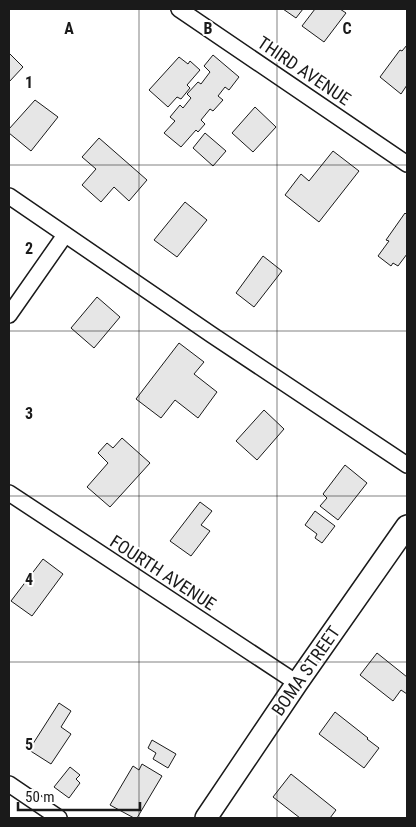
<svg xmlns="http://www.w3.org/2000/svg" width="416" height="827" font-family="'Roboto Condensed',sans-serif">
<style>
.building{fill:#e6e6e6;stroke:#1a1a1a}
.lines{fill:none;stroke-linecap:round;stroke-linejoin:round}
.street-casing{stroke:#1a1a1a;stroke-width:18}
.secondary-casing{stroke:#1a1a1a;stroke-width:24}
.street{stroke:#fff;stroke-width:15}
.secondary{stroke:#fff;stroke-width:21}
.grid{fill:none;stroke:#1a1a1a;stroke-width:1;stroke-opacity:0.55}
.labels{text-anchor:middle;stroke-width:4;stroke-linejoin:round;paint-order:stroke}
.street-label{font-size:18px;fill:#1a1a1a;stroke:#fff}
.grid-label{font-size:16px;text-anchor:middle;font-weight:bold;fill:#1a1a1a;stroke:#fff;stroke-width:4;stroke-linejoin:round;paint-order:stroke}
</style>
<rect width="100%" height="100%" fill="#fff"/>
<g class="building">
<polygon points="283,9 303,9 296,18"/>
<polygon points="315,9 340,9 346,13 324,42 302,26"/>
<polygon points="407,45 407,85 401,94 380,77 400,50 402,51"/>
<polygon points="9,53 23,67 9,82"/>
<polygon points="213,55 239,77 229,90 225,87 218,96 223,100 213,111 210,109 201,120 205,124 198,132 196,130 181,147 164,133 175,121 170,117 180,105 183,108 191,98 187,94 198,82 201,84 210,72 204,66"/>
<polygon points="179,57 188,64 190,61 200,70 187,85 190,88 181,99 177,97 168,107 149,90"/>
<polygon points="35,100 58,117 31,151 9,133 9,129"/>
<polygon points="255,107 276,127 253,152 232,133"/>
<polygon points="205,133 226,151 213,166 193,148"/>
<polygon points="99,138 147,180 129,201 114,187 101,202 82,185 96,169 82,157"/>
<polygon points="333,151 359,171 319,222 285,195 301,174 309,181"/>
<polygon points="185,202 207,220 177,257 154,240"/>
<polygon points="405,213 407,215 407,254 398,266 393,263 391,266 378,256 389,241 386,240"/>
<polygon points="263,256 282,271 254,307 236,293"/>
<polygon points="97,297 120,317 94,348 71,328"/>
<polygon points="179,343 204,362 194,374 217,392 198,418 175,400 161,418 136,399"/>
<polygon points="264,410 284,429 257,460 236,441"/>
<polygon points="122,438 150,463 110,507 87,487 108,463 98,453 107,443 113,448"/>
<polygon points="345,465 367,483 338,520 320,506 327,498 323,494"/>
<polygon points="200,502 212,511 201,525 210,531 191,556 170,541"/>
<polygon points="315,511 335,526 322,543 315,538 317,534 305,525"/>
<polygon points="43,559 63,574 32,616 11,601"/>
<polygon points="377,653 407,677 407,694 401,690 393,701 360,675"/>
<polygon points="59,703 71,711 61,727 71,734 51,764 29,750"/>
<polygon points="335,712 368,738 367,739 379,748 364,768 319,734"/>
<polygon points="152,740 176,754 168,768 153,759 156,753 148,748"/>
<polygon points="142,764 162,776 137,818 134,818 110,805 133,766 139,770"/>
<polygon points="70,767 80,775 76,779 80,783 69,798 54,787"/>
<polygon points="291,774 336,810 330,818 300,818 273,797"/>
</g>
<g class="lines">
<g class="street-casing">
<g id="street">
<polyline points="179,9 407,164"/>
<polyline points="9,196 212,335 407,465"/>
<polyline points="9,315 65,235"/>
<polyline points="9,493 297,683"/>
<polyline points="9,784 59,818"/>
</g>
</g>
<g class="secondary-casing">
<polyline id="secondary" points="206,818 297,683 407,526"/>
</g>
<use href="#street" class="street"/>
<use href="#secondary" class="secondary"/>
</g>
<path class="grid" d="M139 9V818M277 9V818M9 165H407M9 331H407M9 496H407M9 662H407"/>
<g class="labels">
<g class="street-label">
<text transform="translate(304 71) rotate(34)" y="6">THIRD AVENUE</text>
<text transform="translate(163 573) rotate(33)" y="6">FOURTH AVENUE</text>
<text transform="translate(306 671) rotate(-55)" y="6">BOMA STREET</text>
</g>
</g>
<g class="grid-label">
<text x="69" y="34">A</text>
<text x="208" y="34">B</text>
<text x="347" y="34">C</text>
<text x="29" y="88">1</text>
<text x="29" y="254">2</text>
<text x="29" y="419">3</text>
<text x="29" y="585">4</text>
<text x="29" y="750">5</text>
</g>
<rect width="416" height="827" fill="none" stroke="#1a1a1a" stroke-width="20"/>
<path d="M18 802v8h122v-8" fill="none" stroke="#1a1a1a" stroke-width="2.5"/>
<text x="25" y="802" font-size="15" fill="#1a1a1a" stroke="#ffffff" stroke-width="4" paint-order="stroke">50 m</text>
</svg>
